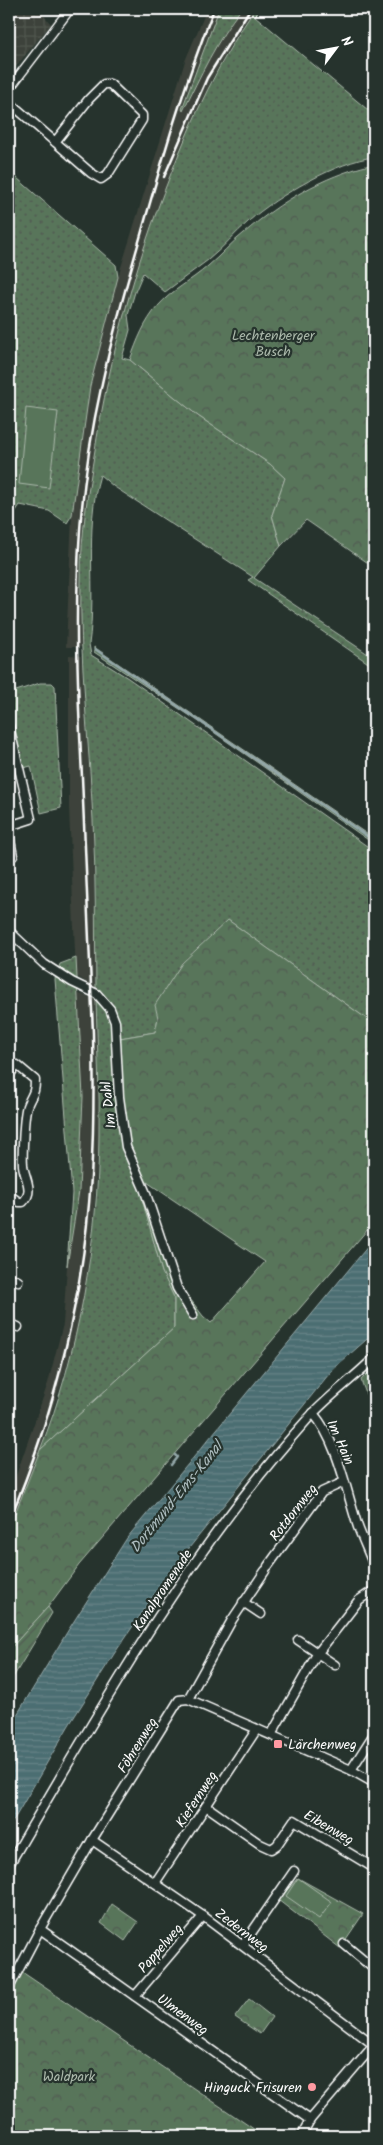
<svg xmlns="http://www.w3.org/2000/svg" width="383" height="2145" font-family="Kalam,sans-serif">
<style>
.built{fill:#3c433a}
.industrial{fill:url(#industrial-grid)}
.grass{fill:url(#grass-dots);stroke:#acbaac}
.forest{fill:url(#forest-crowns);stroke:#acbaac}
.garden{fill:url(#garden-furrows);stroke:#acbaac}
.pitch{fill:#58745a;stroke:#acbaac}
.water{fill:url(#water-rules);stroke:#94a8aa}
.lines{fill:none;stroke-linecap:round;stroke-linejoin:round}
.stream{stroke:#94a8aa;stroke-width:2.5}
.minor-casing{stroke:#fff;stroke-width:11}
.minor{stroke:#26332d;stroke-width:8}
.rail{stroke:#fff;stroke-width:2.5}
.poi-dot{fill:#ff9aa2;stroke:#26332d;stroke-width:2}
.labels{text-anchor:middle;stroke-width:4.5;stroke-linejoin:round;paint-order:stroke}
.park-label{font-size:14px;fill:#acbaac;stroke:#26332d}
.street-label{font-size:14px;fill:#fff;stroke:#26332d}
.poi-label{font-size:14px;fill:#fff;stroke:#26332d;text-anchor:start}
.water-label{font-size:15px;font-style:italic;fill:#aebec0;stroke:#26332d}
</style>
<defs>
<pattern id="industrial-grid" width="8" height="8" patternUnits="userSpaceOnUse" patternTransform="scale(1.25)"><rect width="8" height="8" fill="#3c433a"/><path d="M0 4h8M4 0v8" fill="none" stroke="#50564e"/></pattern>
<pattern id="grass-dots" width="8" height="8" patternUnits="userSpaceOnUse" patternTransform="scale(1.25)"><rect width="8" height="8" fill="#58745a"/><path d="M2 2h.1M6 6h.1" fill="none" stroke="#515c52" stroke-width="1.8" stroke-linecap="round"/></pattern>
<pattern id="forest-crowns" width="20" height="18" patternUnits="userSpaceOnUse" patternTransform="scale(1.25)"><rect width="20" height="18" fill="#58745a"/><path d="M2 6a3 3 0 1 1 6 0M12 15a3 3 0 1 1 6 0" fill="none" stroke="#515c52"/></pattern>
<pattern id="garden-furrows" width="10" height="10" patternUnits="userSpaceOnUse" patternTransform="scale(1.25)"><rect width="10" height="10" fill="#58745a"/><path d="M-1 1l2-2M0 10L10 0M9 11l2-2" fill="none" stroke="#515c52"/></pattern>
<pattern id="water-rules" width="6" height="5" patternUnits="userSpaceOnUse" patternTransform="scale(1.25)"><rect width="6" height="5" fill="#4c6e72"/><path d="M0 2.5h6" fill="none" stroke="#678487"/></pattern>
</defs>
<rect width="100%" height="100%" fill="#26332d"/>
<filter id="ink" filterUnits="userSpaceOnUse"><feTurbulence type="fractalNoise" baseFrequency=".02" numOctaves="2"/><feDisplacementMap in="SourceGraphic" scale="10" xChannelSelector="R" yChannelSelector="G"/><feConvolveMatrix kernelMatrix="1 2 1 2 8 2 1 2 1" color-interpolation-filters="sRGB"/></filter>
<g filter="url(#ink)">
<g class="built">
<polygon points="207,9 255,9 240,30 211,81 116,342 99,426 83,530 81,576 82,647 66,647 72,515 90,386 118,277 185,61"/>
<polygon points="69,655 81,656 93,822 96,988 76,976 69,808"/>
<polygon points="77,993 96,999 99,1136 94,1212 87,1278 74,1344 40,1450 9,1529 9,1496 48,1383 63,1324 67,1266 79,1191 83,1097"/>
</g>
<polygon class="industrial" points="9,9 38,9 51,24 9,75"/>
<g class="grass">
<path d="M219 9H241C217 40 200 76 183 111L182 109Z"/>
<path d="M255 9H260L255 16 374 115V157C338 161 277 196 249 221 235 233 223 248 208 260 194 271 179 281 165 292L143 273 135 292 128 315 130 330 122 358 130 360 198 416 270 464 285 478 272 515 281 546 254 578 371 656 374 659V667L248 580 253 577 113 486 100 475C84 529 97 589 89 644L91 655 128 678 374 851V1024L228 920 158 1018 155 1032 120 1038C119 1017 112 1003 96 988 95 932 96 876 93 820 89 739 79 658 81 576 81 534 88 492 95 450 110 356 135 265 170 176 193 117 219 61 255 9Z"/>
<polygon points="9,171 116,265 118,277 90,386 72,515 67,523 49,511 20,505 9,521"/>
<polygon points="94,647 374,839 374,844 195,719 94,652"/>
<polygon points="40,683 52,683 55,686 61,808 41,813 31,766 23,768 9,706 10,693"/>
<polygon points="76,958 83,1097 79,1191 67,1266 72,1193 55,979 60,964"/>
<path d="M96 999C106 1004 109 1014 113 1024L121 1134 143 1194V1202L162 1272 174 1297V1328L40 1450C79 1352 98 1241 99 1135 100 1090 97 1044 96 999Z"/>
</g>
<g class="forest">
<path d="M370 165 374 168V567L306 520 281 546 272 515 285 478 270 464 198 416 130 360C137 341 144 322 158 306 172 290 191 281 208 266 220 256 231 243 244 233 280 202 323 176 370 165Z"/>
<polygon points="228,920 374,1024 374,1222 79,1565 48,1607 9,1650 9,1529 40,1450 174,1328 174,1297 162,1272 143,1202 143,1194 150,1193 181,1287 203,1316 211,1323 265,1262 144,1180 131,1147 122,1097 120,1038 155,1032 158,1018 155,1005 182,963"/>
<polygon points="374,1367 374,1416 361,1380"/>
<polygon points="298,1878 363,1914 340,1948 278,1900"/>
<polygon points="112,1904 138,1922 125,1941 101,1923"/>
<polygon points="9,1961 22,1972 264,2136 9,2136"/>
<polygon points="249,1999 272,2017 260,2034 235,2017"/>
</g>
<polygon class="garden" points="48,1607 52,1613 9,1684 9,1650"/>
<g class="pitch">
<polygon points="26,408 58,412 49,488 19,484"/>
<polygon points="298,1878 332,1902 319,1919 286,1896"/>
</g>
<polygon class="water" points="374,1239 374,1333 333,1369 169,1573 114,1654 69,1725 9,1828 9,1728 69,1629 127,1538"/>
<g class="lines">
<g class="stream">
<polyline points="95,649 374,841"/>
<polyline points="171,1465 177,1457 175,1455"/>
</g>
<g class="minor-casing">
<g id="minor">
<polyline points="9,89 70,9"/>
<polyline points="9,102 91,173 101,179 108,174 142,120 142,115 110,84 104,84 89,99 55,142"/>
<polyline points="9,726 31,819 9,826"/>
<polyline points="9,835 13,856"/>
<polyline points="9,931 44,964 72,982 97,994 110,1009 115,1022 119,1097 126,1147 145,1191 177,1288 193,1315"/>
<path d="M9 1075 17 1065 35 1080C35 1095 32 1093 27 1106 24 1114 22 1155 23 1165 24 1177 35 1191 23 1202H19L9 1195"/>
<polyline points="9,1277 18,1281"/>
<polyline points="9,1323 18,1327"/>
<path d="M313 1413C338 1442 346 1491 358 1527 363 1540 369 1553 374 1566"/>
<polyline points="268,1566 322,1492 344,1482"/>
<polyline points="243,1602 261,1614"/>
<polyline points="298,1640 335,1665"/>
<polyline points="188,1699 232,1620 265,1571"/>
<polyline points="271,1735 317,1654 359,1600 374,1590"/>
<polyline points="351,1770 374,1734"/>
<polyline points="206,1806 260,1844 271,1849 277,1845 294,1820 374,1868"/>
<polyline points="92,1840 203,1916 374,2045"/>
<path d="M9 1865C99 1711 186 1555 305 1422 326 1398 352 1380 374 1358"/>
<polyline points="155,1883 257,1729"/>
<polyline points="40,1929 310,2120"/>
<polyline points="344,1944 374,1969"/>
<polyline points="243,1945 294,1871"/>
<polyline points="9,1988 40,1929 92,1840 179,1700 188,1699 351,1770 374,1783"/>
<polyline points="135,1996 203,1916"/>
<polyline points="301,2136 310,2120 374,2045"/>
</g>
</g>
<use href="#minor" class="minor"/>
<g class="rail">
<polyline points="164,177 207,78 250,9"/>
<path d="M9 1521C55 1413 84 1294 91 1177 94 1129 94 1081 93 1033 89 948 86 862 82 777 78 695 74 612 80 530 87 430 112 334 140 238 162 160 184 84 214 9"/>
</g>
</g>
</g>
<g class="poi-dot">
<rect x="273" y="1739" width="10" height="10" rx="2.5"/>
<circle cx="312" cy="2087" r="5"/>
</g>
<g class="labels">
<g class="park-label">
<text x="273" y="340">Lechtenberger<tspan x="273" dy="16">Busch</tspan></text>
<text x="69" y="2081">Waldpark</text>
</g>
<g class="street-label">
<text transform="translate(108 1105) rotate(-97)" y="5">Im Dahl</text>
<text transform="translate(341 1442) rotate(66)" y="5">Im Hain</text>
<text transform="translate(293 1512) rotate(-52)" y="5">Rotdornweg</text>
<text transform="translate(162 1590) rotate(-56)" y="5">Kanalpromenade</text>
<text transform="translate(137 1745) rotate(-58)" y="5">Föhrenweg</text>
<text transform="translate(196 1799) rotate(-57)" y="5">Kiefernweg</text>
<text transform="translate(329 1827) rotate(30)" y="5">Eibenweg</text>
<text transform="translate(242 1930) rotate(37)" y="5">Zedernweg</text>
<text transform="translate(160 1948) rotate(-49)" y="5">Pappelweg</text>
<text transform="translate(183 2014) rotate(36)" y="5">Ulmenweg</text>
</g>
<g class="poi-label">
<text x="288" y="1749">Lärchenweg</text>
<text x="302" y="2092" text-anchor="end">Hinguck Frisuren</text>
</g>
<g class="water-label">
<text transform="translate(176 1497) rotate(-51)" y="5">Dortmund-Ems-Kanal</text>
</g>
</g>
<rect width="383" height="2145" fill="none" stroke="#26332d" stroke-width="30"/>
<rect x="15" y="15" width="353" height="2115" fill="none" stroke="#fff" stroke-width="2" filter="url(#ink)"/>
<g transform="translate(336 48) rotate(58)" stroke="#26332d" stroke-width="4" paint-order="stroke">
<path d="M0-4L9 19L0 12L-9 19Z" fill="#ffffff"/>
<text y="-8" font-size="14" font-weight="bold" text-anchor="middle" fill="#ffffff">N</text>
</g>
</svg>
